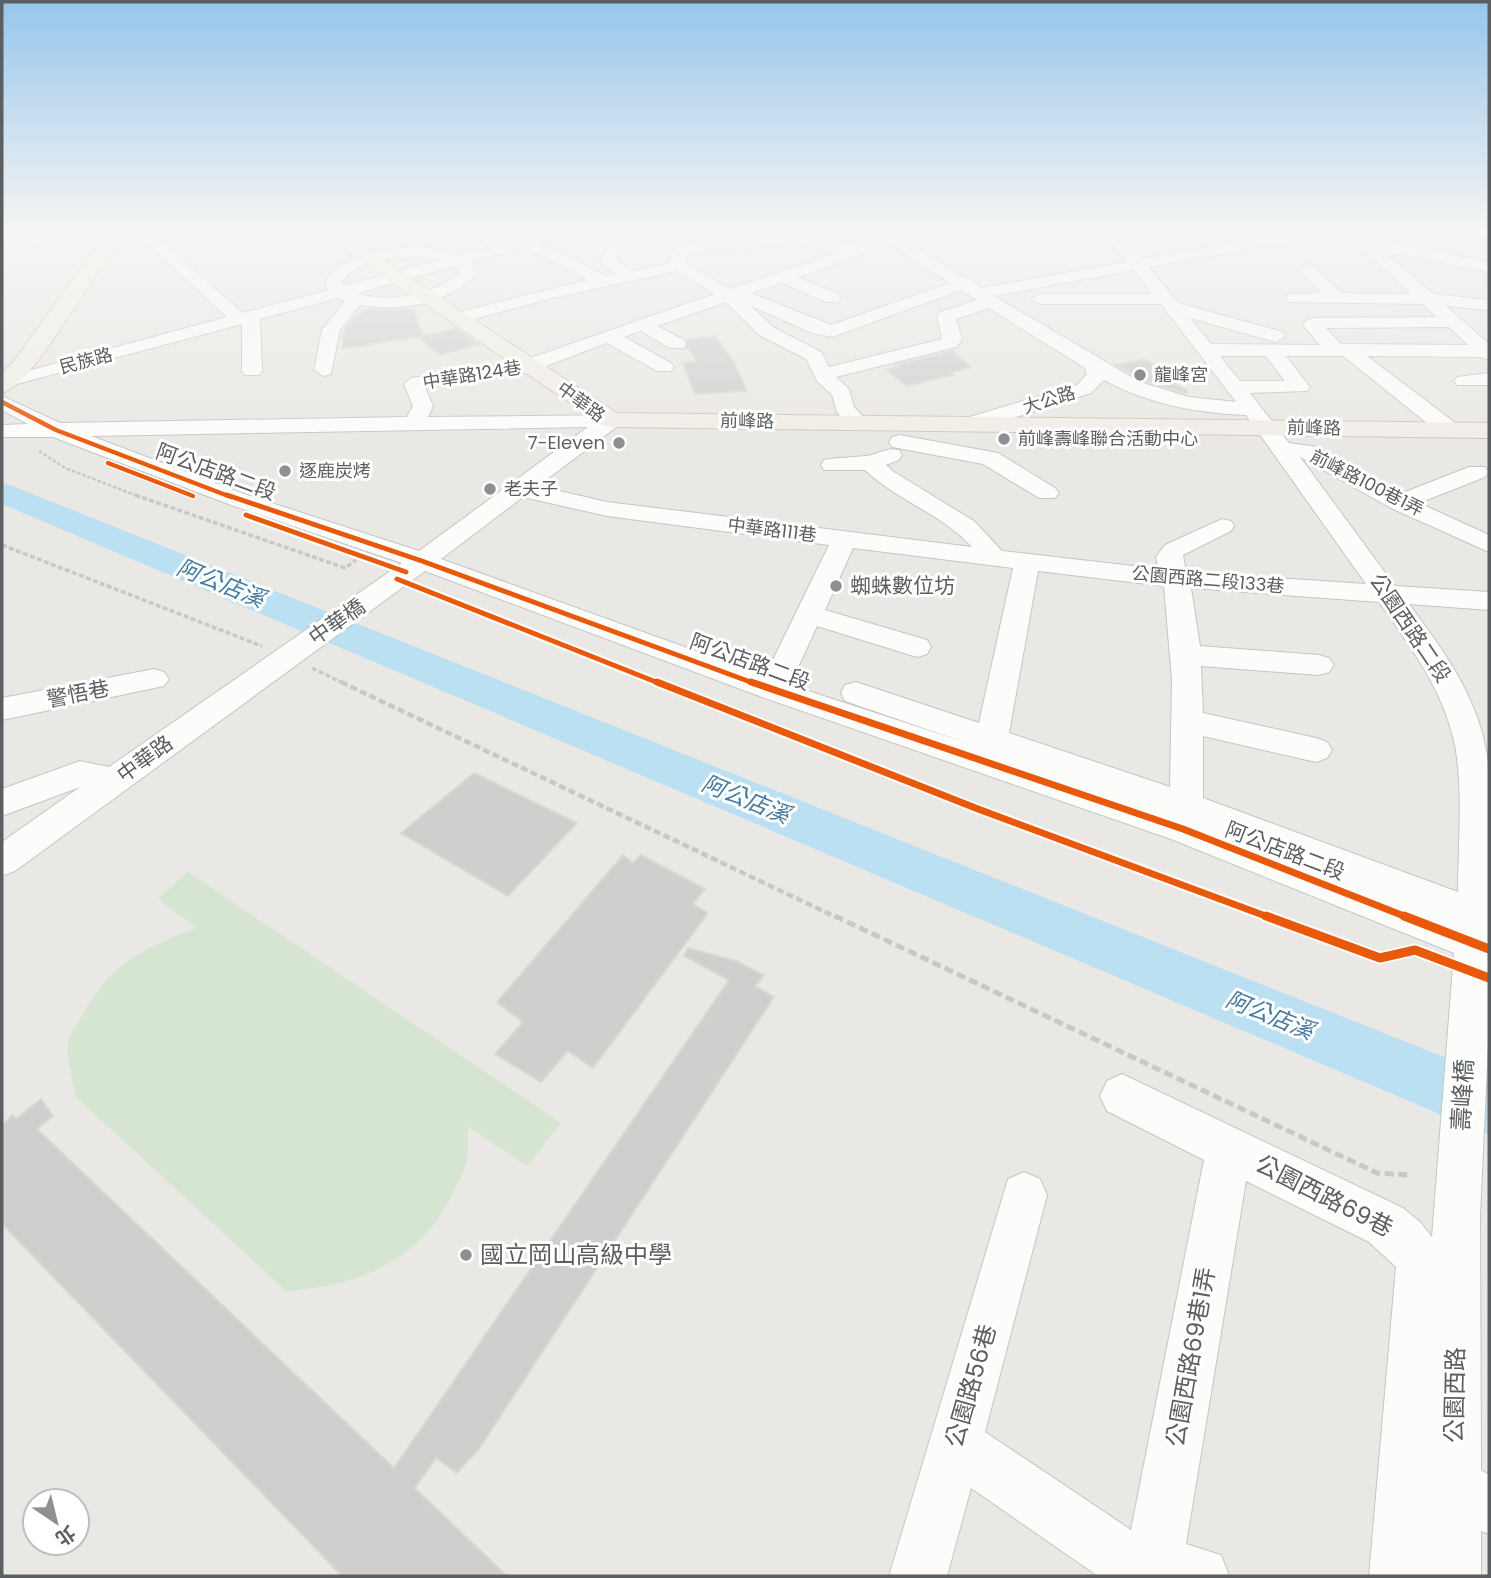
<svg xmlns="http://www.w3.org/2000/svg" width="1491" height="1578" font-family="Poppins,'Noto Sans TC',sans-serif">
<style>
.green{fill:#d5e5d1}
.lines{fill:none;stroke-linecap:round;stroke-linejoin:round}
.river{fill:#bbe0f2;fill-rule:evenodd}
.building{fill:#d1cfce;stroke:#dad8d4;stroke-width:2}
.minor-casing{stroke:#c4c5c5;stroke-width:2}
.major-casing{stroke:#d0c6b5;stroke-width:2}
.path-far3{stroke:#c5cac7;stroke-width:2.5;stroke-dasharray:3.5 2;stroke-linecap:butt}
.path-far2{stroke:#c5cac7;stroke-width:3.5;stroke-dasharray:5 2.5;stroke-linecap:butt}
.path-far1{stroke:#c5cac7;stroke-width:4.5;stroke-dasharray:7 3.5;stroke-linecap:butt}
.path{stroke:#c5cac7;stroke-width:5;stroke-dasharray:9 4.5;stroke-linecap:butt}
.minor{fill:#fcfcfb;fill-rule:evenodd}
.major{fill:#f1eee8;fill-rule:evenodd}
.cycleway-far3-casing{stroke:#fff;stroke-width:7}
.cycleway-far2-casing{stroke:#fff;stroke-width:9}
.cycleway-far1-casing{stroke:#fff;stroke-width:11}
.cycleway-casing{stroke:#fff;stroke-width:13}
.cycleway-far3{stroke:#e8590c;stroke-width:4.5}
.cycleway-far2{stroke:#e8590c;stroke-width:5}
.cycleway-far1{stroke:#e8590c;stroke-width:7}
.cycleway{stroke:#e8590c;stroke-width:9}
.poi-dot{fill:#8d8f90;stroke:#fff;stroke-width:2.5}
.labels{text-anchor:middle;stroke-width:6;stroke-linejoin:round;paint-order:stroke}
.far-street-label{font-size:18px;fill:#5b5f62;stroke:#fff}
.far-poi-label{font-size:18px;fill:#5b5f62;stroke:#fff;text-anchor:start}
.street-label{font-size:21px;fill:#5b5f62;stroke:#fff}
.poi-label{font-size:21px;fill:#5b5f62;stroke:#fff;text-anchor:start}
.water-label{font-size:23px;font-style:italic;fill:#437aa0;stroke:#fff}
.near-street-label{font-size:24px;fill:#5b5f62;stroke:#fff}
.near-poi-label{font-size:24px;fill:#5b5f62;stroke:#fff;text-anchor:start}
</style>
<rect width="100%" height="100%" fill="#eae8e5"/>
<path class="green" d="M188 872 561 1123 527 1166 468 1127C467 1138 469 1153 466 1164 464 1172 458 1181 455 1189 422 1260 361 1286 286 1291L75 1096C73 1080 66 1058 68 1042 69 1035 77 1025 81 1018 111 962 140 950 196 928L158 899Z"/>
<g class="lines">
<polygon class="river" points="2,482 1489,1075 1489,1135 2,504"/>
</g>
<g class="building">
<polygon points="413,308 423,336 342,349 345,329 354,318 368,309"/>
<polygon points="456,328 478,344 440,355 419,338"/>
<polygon points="715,336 734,362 747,391 695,394 683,363 697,361 687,347 687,340"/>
<polygon points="952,351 971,367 950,373 953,375 907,386 886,370 899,367 895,365"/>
<polygon points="1144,359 1174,376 1165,379 1187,390 1186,393 1141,380 1116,365"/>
<polygon points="474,773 577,823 508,896 401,833"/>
<polygon points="623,855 633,863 641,855 705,889 693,904 708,913 593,1068 568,1051 541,1082 495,1054 523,1022 497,1002"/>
<polygon points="688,948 736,961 764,975 755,986 774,997 479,1449 457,1473 436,1458 415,1488 507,1576 342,1576 2,1224 2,1125 13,1115 16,1119 41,1099 53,1116 37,1129 394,1468 729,980 684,956"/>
</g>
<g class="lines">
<g class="minor-casing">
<g id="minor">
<polygon points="10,229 40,229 37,232 2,240 2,230"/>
<polygon points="57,229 84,229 81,232 32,244 24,239 27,236"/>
<path d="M131 229H147L243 313 329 290 325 285C335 251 402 245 432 248 442 249 454 255 463 254 472 253 481 249 490 247L461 229H479L505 242 556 229H580L578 232 539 243 606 276 616 274 600 262 615 232 639 229H699L691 234 624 239 617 260 633 271 670 263 673 250C732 231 802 232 862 247L866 251 864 254 798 277 838 294 841 298 838 302H826L782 283 751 293 831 325 950 283 867 229H884L895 235 916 229H937L935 232 906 242 965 278 972 279 981 288 1127 262 1099 229H1114L1142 259 1311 229H1342L1335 234 1149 267 1178 303 1283 332 1285 336 1276 342 1190 318 1211 344 1320 345 1303 325 1308 319 1314 318 1437 317 1423 304 1289 302 1286 298 1289 294 1322 293 1299 269 1307 264 1313 266 1342 293 1411 294 1360 247 1358 244 1363 240 1353 229H1369L1383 241 1489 262V272L1383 251 1433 294 1489 300V310L1446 306 1489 344V360L1481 357 1367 356 1458 425 1461 430 1458 435H1442L1343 356H1286L1310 387 1307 391 1250 393 1289 443 1317 447 1400 494 1469 467H1485L1488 472 1485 477 1419 503 1489 535V552L1391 508 1300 457 1395 586 1489 592V610L1409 604C1448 657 1482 702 1489 770V1023L1480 1215 1481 1470 1489 1475V1534L1481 1531V1576H1369L1396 1267 1369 1242 1246 1181 1186 1544 1221 1555 1229 1576H1098L971 1488 947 1576H889L1008 1179 1024 1172 1040 1179 1047 1195 985 1432 1131 1530 1204 1160 1107 1111 1100 1096 1107 1081 1122 1074 1403 1208 1420 1222 1432 1237 1454 953 1171 839 762 697 425 571 15 871 2 876V842L80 787 2 816V789L80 761 109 767 402 563 231 505 53 437H2V425L28 424 2 410V396L60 423 407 417 413 406 404 384 411 378 519 362 715 294 676 271 553 298 458 323 452 322 449 318 452 314 588 280 523 247 471 262 475 274 473 278C443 305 400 311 360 305L340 330 331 374 324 376 314 370 322 330 345 301 338 298 260 319 262 371 259 375H245L242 371V324L2 388V378L227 317ZM793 245 839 252 730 289 686 264 687 256 703 251ZM412 257 443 259 344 286 342 284C353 260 389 259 412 257ZM456 266 459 273C433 295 389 304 357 293ZM1134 270 1152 294H1040L1031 299 1040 304H1161L1236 402 1189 397 1140 382 994 296ZM961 290 977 300 940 312 937 316 942 339 829 367 821 352 773 327 751 306 812 333 832 337ZM726 302 759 335 806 359 817 381 832 395 837 412 849 427H865L868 422 854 407 849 389 836 377 956 347 962 340 956 319 989 308 1085 368 1087 374 1077 385 963 419 960 424 963 429H979L1091 393 1104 380C1148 404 1196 413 1246 415L1366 584 1186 572 1183 555 1231 531 1234 526 1231 521 1222 519 1165 545 1156 557 1159 569 1002 551 974 521 894 472 886 465 899 460 902 455 899 450C886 447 878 455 865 456 851 458 838 457 824 460L821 465 824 470H865C898 501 942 514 972 547L607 502 538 486 619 425 622 420 619 415 428 417 433 406 425 387 530 372 607 343 657 371H671L674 367 671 363 624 337 641 331 670 348H684L686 344 684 340 657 326ZM1449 327 1468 345 1341 344 1326 328ZM1220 356H1266L1285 381H1240ZM588 427 419 551 247 495 91 436ZM523 497 607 516 829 545 765 676 441 559ZM853 548 1013 568 979 723 856 682 845 685 841 693 845 701 973 745 790 685 817 626 917 657 927 654 931 647 927 640 825 610ZM1038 571 1164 586 1172 680 1170 787 1009 733ZM1191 588 1379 602C1409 645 1440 685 1453 737 1464 778 1458 848 1458 892L1203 798V736L1316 762 1327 758 1332 750 1327 742 1316 738 1203 713 1201 666 1319 675 1329 672 1334 665 1329 658 1319 655 1200 646Z"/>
<polygon points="1454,229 1489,229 1489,239 1457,232"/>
<polygon points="1489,373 1489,385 1457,385 1454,381 1457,377"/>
<polygon points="900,435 998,453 1055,488 1059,493 1055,498 1039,498 983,464 892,447 889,442 892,437"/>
<polygon points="154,669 164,672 169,679 164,686 2,720 2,698"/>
</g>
</g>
<g class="major-casing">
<g id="major">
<path d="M119 229H138C127 243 111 253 101 268 82 294 29 387 2 393V373L14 361 89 257Z"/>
<polygon points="315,229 336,229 617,413 1489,423 1489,438 611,427 602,425"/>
</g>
</g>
<polyline class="path-far3" points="39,451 65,468 140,497"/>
<g class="path-far2">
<polyline points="135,495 345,568 356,560"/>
<polyline points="2,545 262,646"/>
<polyline points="312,668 345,684"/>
</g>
<polyline class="path-far1" points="341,682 838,918"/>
<polyline class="path" points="835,916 1377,1173 1408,1175"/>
<use href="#minor" class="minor"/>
<use href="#major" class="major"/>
<g class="cycleway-far3-casing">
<g id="cycleway-far3">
<polyline points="2,402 56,430 231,497"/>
<polyline points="108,463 193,496"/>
</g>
</g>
<g class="cycleway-far2-casing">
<g id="cycleway-far2">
<polyline points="227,495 422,561 756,684"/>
<polyline points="246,515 406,572"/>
<polyline points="397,579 661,684"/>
</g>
</g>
<g class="cycleway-far1-casing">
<g id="cycleway-far1">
<polyline points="657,682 978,809 1271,918"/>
<polyline points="751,682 1183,829 1409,918"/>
</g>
</g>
<g class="cycleway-casing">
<g id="cycleway">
<polyline points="1266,916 1380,958 1415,950 1489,978"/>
<polyline points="1404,916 1489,949"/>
</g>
</g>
<use href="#cycleway-far3" class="cycleway-far3"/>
<use href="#cycleway-far2" class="cycleway-far2"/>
<use href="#cycleway-far1" class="cycleway-far1"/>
<use href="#cycleway" class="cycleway"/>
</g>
<linearGradient id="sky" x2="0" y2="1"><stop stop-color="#96c6ec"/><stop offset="0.51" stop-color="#f6f5f3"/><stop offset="1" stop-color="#f6f5f3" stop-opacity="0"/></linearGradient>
<rect width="1491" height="450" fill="url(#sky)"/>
<g class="poi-dot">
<circle cx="1140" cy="375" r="7"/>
<circle cx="1004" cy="439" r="7"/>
<circle cx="619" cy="443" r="7"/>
<circle cx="285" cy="471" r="7"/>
<circle cx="490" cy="489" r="7"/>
<circle cx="836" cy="586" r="7"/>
<circle cx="466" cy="1255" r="7"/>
</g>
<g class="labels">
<g class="far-street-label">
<text transform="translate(86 361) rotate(-15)" y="6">民族路</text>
<text transform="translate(472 375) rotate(-9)" y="6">中華路124巷</text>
<text transform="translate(1049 400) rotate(-17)" y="6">大公路</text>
<text transform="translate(581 402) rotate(36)" y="6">中華路</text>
<text transform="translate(747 421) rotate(1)" y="6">前峰路</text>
<text transform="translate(1314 428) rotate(1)" y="6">前峰路</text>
<text transform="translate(1367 483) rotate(27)" y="6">前峰路100巷1弄</text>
<text transform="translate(772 530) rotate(7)" y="6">中華路111巷</text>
<text transform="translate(1208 580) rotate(5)" y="6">公園西路二段133巷</text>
</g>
<g class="far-poi-label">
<text x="1154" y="381">龍峰宮</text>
<text x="1018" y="445">前峰壽峰聯合活動中心</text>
<text x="605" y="449" text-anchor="end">7-Eleven</text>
<text x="299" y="477">逐鹿炭烤</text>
<text x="504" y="495">老夫子</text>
</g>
<g class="street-label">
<text transform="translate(216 472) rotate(20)" y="7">阿公店路二段</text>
<text transform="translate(337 622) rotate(-35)" y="7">中華橋</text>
<text transform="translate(1410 628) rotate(56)" y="7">公園西路二段</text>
<text transform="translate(750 662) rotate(20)" y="7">阿公店路二段</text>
<text transform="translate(78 694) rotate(-11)" y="7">警悟巷</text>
<text transform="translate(145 759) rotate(-36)" y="7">中華路</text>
<text transform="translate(1285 851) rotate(21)" y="7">阿公店路二段</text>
</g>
<g class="poi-label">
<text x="850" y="593">蜘蛛數位坊</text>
</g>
<g class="water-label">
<text transform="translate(221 583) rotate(22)" y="8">阿公店溪</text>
<text transform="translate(746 799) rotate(22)" y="8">阿公店溪</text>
<text transform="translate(1270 1015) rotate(22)" y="8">阿公店溪</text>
</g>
<g class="near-street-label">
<text transform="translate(1463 1095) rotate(-87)" y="8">壽峰橋</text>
<text transform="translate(1324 1196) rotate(27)" y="8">公園西路69巷</text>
<text transform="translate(1191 1357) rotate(-80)" y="8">公園西路69巷1弄</text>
<text transform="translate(971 1386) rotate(-74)" y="8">公園路56巷</text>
<text transform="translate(1455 1395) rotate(-89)" y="8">公園西路</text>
</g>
<g class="near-poi-label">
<text x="480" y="1263">國立岡山高級中學</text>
</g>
</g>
<rect width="1491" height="1578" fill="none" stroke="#5b5f62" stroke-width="7"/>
<g transform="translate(56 1522) rotate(145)"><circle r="33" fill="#ffffff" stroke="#bdbfc0" stroke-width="2"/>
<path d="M0-5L12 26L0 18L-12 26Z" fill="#8d8f90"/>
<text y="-10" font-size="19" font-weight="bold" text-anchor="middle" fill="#5b5f62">北</text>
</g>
</svg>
